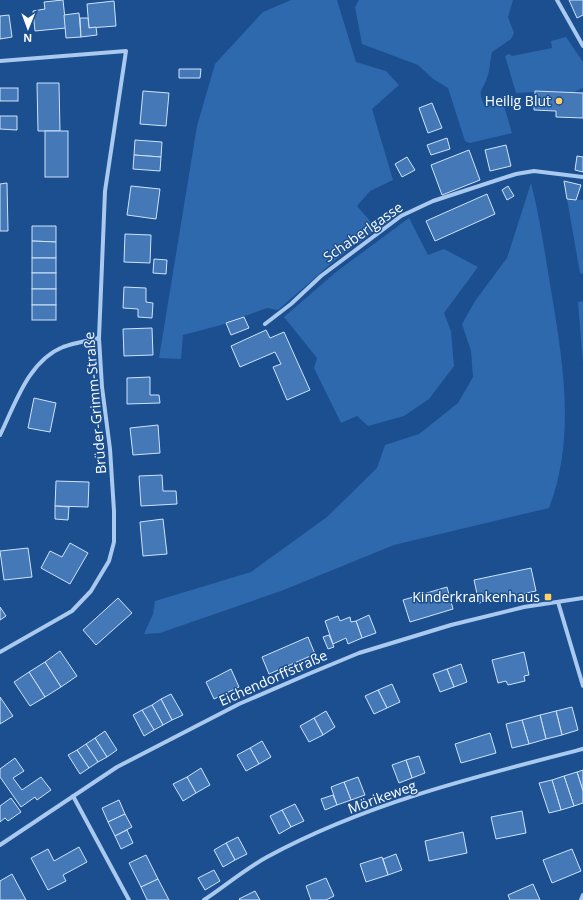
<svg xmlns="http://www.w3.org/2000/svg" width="583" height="900" font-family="'Open Sans',sans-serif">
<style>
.green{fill:#2e69ad}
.building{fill:#4478b7;stroke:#cfe3fa}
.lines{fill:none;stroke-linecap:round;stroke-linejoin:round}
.street{stroke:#a9c9ee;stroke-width:4}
.poi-dot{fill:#ffd166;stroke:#1b4f8f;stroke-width:1.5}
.labels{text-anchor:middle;stroke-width:3;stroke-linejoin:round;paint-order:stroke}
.poi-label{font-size:14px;fill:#fff;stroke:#1b4f8f;text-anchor:end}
.street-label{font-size:14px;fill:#fff;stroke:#1b4f8f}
</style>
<rect width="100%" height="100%" fill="#1b4f8f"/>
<g class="green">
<polygon points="291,0 337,0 356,62 386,71 399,85 372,109 393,180 370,191 357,206 377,229 334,261 278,310 267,308 221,325 183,335 181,359 159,358 197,126 215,64 263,12"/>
<path d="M359 0H513L508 17 514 33 511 39 492 52C490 61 490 70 487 78 482 92 477 90 485 106H504L512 133 470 143 465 141 448 88 432 78 418 65 362 44 355 7Z"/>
<polygon points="566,37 583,62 583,88 574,92 536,91 535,92 516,93 505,56 509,54 512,56 552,48 551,41"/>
<path d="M531 183C540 218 545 254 551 290 563 362 576 438 549 508L394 545 281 591 160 633 144 634 153 614 155 601 251 572 327 517 377 468 385 445 419 434 458 403 473 377 471 351 462 324 475 301 507 258Z"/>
<polygon points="567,199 583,200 583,274 580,273"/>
<polygon points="409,218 428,255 444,249 478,267 444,313 451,331 454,366 429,399 404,416 368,426 357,416 341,423 314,368 317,358 284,317 336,272"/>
<polygon points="583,301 583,364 578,302"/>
</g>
<g class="building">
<polygon points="63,0 66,28 35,31 33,11 45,9 44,2"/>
<polygon points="569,0 583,0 583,15 577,18"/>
<polygon points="114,1 116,26 89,28 87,4"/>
<polygon points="79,13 81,37 66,38 64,15"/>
<polygon points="9,15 12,37 0,39 0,16"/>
<polygon points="80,18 88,18 89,28 96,27 97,35 81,37"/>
<polygon points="179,69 201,69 200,78 179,78"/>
<polygon points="37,83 59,83 60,131 38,131"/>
<rect x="0" y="88" width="18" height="13"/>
<polygon points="143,91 169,93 166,126 140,124"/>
<polygon points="535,91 583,93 583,118 556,117 556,111 534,110"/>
<polygon points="432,103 442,128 428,133 419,108"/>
<polygon points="0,116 17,116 17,130 0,129"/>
<rect x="45" y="131" width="23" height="46"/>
<polygon points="447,138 450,149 431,155 427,145"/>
<polygon points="135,140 162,142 161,157 134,155"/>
<polygon points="506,145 511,166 490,171 485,150"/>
<polygon points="469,150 480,180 442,195 431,165"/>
<polygon points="134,155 161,157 160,171 133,169"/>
<polygon points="577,156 583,157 583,172 575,170"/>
<polygon points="407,157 415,170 402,177 395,164"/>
<polygon points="564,181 581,185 576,200 567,199"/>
<polygon points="7,183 8,231 0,231 0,184"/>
<polygon points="131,186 160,189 156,219 127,215"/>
<polygon points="508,186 514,196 507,200 502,190"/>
<polygon points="487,194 495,214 435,241 426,221"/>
<polygon points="32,226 56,226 56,242 32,241"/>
<polygon points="125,234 151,235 150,263 124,262"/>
<polygon points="32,241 56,242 56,258 32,258"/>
<rect x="32" y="258" width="24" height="15"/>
<polygon points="154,259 167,260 166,274 153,273"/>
<rect x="32" y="273" width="24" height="16"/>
<polygon points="124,287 146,288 146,302 153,303 152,318 138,317 138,309 123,308"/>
<rect x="32" y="289" width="24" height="16"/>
<rect x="32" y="305" width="24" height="15"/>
<polygon points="244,317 249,328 231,335 226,323"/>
<polygon points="152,328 153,355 124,356 123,329"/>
<polygon points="266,330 270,338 284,332 310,390 287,400 273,367 281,364 275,352 240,367 231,346"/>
<polygon points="150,377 150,395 159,395 160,403 127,404 127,378"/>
<polygon points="34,398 56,403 50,432 28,428"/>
<polygon points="158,425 160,453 133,455 130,428"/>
<polygon points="162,475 163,491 176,491 177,504 141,506 139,476"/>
<polygon points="56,481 89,482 88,507 55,506"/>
<polygon points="55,506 69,507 68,520 55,519"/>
<polygon points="163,519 167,554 143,556 140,522"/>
<polygon points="70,543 88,553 70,584 41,568 50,551 62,557"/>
<polygon points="28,548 32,577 4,580 0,551"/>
<polygon points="531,568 536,591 479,603 474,580"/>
<polygon points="447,587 453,609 410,622 403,600"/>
<polygon points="118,598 132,613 96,645 83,630"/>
<polygon points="0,607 6,616 0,620"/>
<polygon points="369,615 376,633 362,638 356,621"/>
<polygon points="338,616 340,621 350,617 351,622 356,621 362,638 348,644 346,638 333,644 325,621"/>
<polygon points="329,635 334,647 328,649 323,637"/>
<polygon points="308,637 315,654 269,674 262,657"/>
<polygon points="60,651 77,676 61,687 45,662"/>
<polygon points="524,652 529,675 524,676 525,681 508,685 506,681 498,683 492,660"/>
<polygon points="45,662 61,687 45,697 29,672"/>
<polygon points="461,664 467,682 454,687 447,669"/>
<polygon points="231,669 239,687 214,699 206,682"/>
<polygon points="447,669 454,687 440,692 433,674"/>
<polygon points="29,672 45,697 30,706 14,682"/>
<polygon points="392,684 400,702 387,708 378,690"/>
<polygon points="378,690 387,708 374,714 365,696"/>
<polygon points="171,694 183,715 172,720 161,699"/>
<polygon points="0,697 13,716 0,724"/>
<polygon points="161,699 172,720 163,725 152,705"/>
<polygon points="152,705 163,725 154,730 142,710"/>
<polygon points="572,707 578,730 562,735 556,711"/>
<polygon points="142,710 154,730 144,736 133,715"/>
<polygon points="326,711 335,727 323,735 314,718"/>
<polygon points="556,711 562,735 546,739 540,715"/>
<polygon points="540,715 546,739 529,744 522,720"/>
<polygon points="314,718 323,735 309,742 300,726"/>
<polygon points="522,720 529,744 512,748 506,724"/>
<polygon points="105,731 117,750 107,757 95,738"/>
<polygon points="490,733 496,753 461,763 455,744"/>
<polygon points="95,738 107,757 98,762 86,744"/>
<polygon points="262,741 271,757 259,764 250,748"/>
<polygon points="86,744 98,762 89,768 77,750"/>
<polygon points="250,748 259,764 246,771 237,755"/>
<polygon points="77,750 89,768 80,774 68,755"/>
<polygon points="419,756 425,773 412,778 406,760"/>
<polygon points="15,758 24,771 13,778 22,790 41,777 51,790 37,800 35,797 21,807 0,777 0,769"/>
<polygon points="406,760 412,778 399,783 392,765"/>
<polygon points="201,768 210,785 196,793 187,777"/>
<polygon points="583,770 583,791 577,772"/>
<polygon points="577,772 583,791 583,803 574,806 564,776"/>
<polygon points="564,776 574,806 561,810 552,780"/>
<polygon points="187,777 196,793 183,801 173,784"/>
<polygon points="358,777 365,795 351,800 344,782"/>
<polygon points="552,780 561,810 549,813 539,783"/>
<polygon points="344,782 351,800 337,805 331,787"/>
<polygon points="333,795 337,805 325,810 321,799"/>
<polygon points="11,798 21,812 8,821 5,818 0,822 0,806"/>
<polygon points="119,800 125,814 108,822 102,808"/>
<polygon points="295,804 304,821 291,827 282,810"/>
<polygon points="282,810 291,827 279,834 270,816"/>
<polygon points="522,811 526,833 496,839 491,817"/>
<polygon points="125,814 132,827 115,836 108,822"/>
<polygon points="127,830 133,843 121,849 115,836"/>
<polygon points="463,832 467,853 429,861 425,841"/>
<polygon points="238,837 247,854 235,860 226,843"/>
<polygon points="226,843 235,860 223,867 214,850"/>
<polygon points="79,847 87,862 63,875 66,881 48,890 31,858 48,849 54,861"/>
<polygon points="572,849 581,871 552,883 543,860"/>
<polygon points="396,854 402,870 388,875 383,859"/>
<polygon points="146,855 158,879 141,887 129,863"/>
<polygon points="382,857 388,875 366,882 360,864"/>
<polygon points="214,870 220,881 205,890 198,878"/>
<polygon points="12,874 26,900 0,900 0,881"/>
<polygon points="326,878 334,896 326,900 311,900 306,886"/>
<polygon points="158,879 169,900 147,900 141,887"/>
<polygon points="533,884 540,900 510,900 508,895"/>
<polygon points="255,891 260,900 240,900 239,899"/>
</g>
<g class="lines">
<g class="street">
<polyline points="557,0 583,46"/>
<polyline points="0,61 126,51 105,191 99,338 102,387 110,449 114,511 114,542 109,561 91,591 72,611 0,652"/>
<polyline points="265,324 291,304 321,276 401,216 433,201 516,174 534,171 583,177"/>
<path d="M0 435C15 405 28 361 63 347 74 343 87 341 99 338"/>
<polyline points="558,602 583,686"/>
<polyline points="73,796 129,900"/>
<polyline points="0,845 117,767 239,704 306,675 359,653 451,625 524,607 583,598"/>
<path d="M204 900C225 886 245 869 267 857 364 804 477 776 583 749"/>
<polyline points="581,900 583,895"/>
</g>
</g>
<g class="poi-dot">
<circle cx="559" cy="101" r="4"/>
<rect x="544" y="593" width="8" height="8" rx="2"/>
</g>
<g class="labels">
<g class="poi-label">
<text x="551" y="106">Heilig Blut</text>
<text x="540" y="602">Kinderkrankenhaus</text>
</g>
<g class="street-label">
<text transform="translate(363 232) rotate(-35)" y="5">Schaberlgasse</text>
<text transform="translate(95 403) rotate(-95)" y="5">Brüder-Grimm-Straße</text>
<text transform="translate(273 678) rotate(-24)" y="5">Eichendorffstraße</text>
<text transform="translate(382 797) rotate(-20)" y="5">Mörikeweg</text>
</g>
</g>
<g transform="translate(28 28) rotate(181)" stroke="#1b4f8f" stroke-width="3" paint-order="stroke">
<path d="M0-3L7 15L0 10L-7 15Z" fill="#ffffff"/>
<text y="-6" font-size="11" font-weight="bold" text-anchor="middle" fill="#ffffff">N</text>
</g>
</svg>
